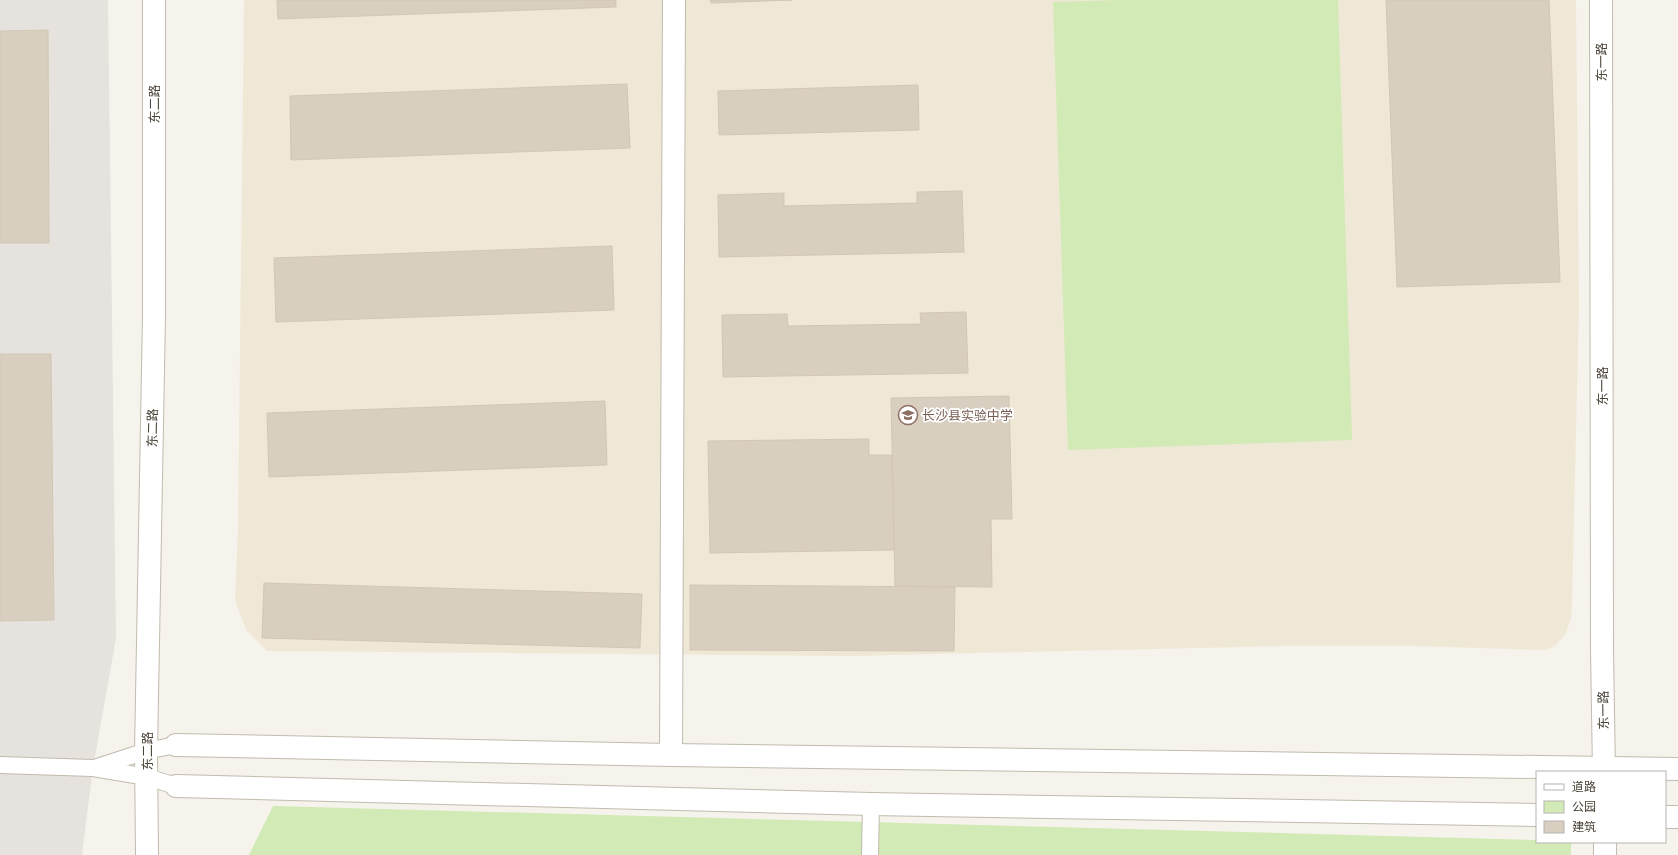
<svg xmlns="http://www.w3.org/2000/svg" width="1678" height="855" font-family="'Sofia Sans Condensed','Noto Sans SC',sans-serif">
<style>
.industrial{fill:#e6e2dd}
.education{fill:#efe8d6}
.green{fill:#d2eab5}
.building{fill:#d8cfc1;stroke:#d3c7b4}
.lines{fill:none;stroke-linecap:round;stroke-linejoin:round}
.service-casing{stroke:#c2bbae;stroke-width:18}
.minor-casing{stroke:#c2bbae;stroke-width:24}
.tertiary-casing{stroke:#c2bbae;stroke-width:24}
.service{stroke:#fff;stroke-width:16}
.minor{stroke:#fff;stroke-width:22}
.tertiary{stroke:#fff;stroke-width:22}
.labels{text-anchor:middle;stroke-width:3.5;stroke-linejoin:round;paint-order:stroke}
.street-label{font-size:13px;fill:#4b4439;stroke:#fff}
.education-label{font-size:13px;fill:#785e54;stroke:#fff;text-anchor:start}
</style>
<rect width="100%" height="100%" fill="#f6f3ec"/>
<polygon class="industrial" points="0,0 108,0 116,638 93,768 82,855 0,855"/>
<polygon class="education" points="244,0 1576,0 1579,305 1572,603 1571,619 1565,635 1555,646 1546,650 1416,646 1280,646 851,656 267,651 246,630 235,600 238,527"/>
<g class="green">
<polygon points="1120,0 1338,0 1352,440 1068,450 1053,2"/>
<polygon points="273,806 1537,840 1537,842 1571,842 1571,855 249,855"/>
</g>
<g class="building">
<polygon points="277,0 616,0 616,7 278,19"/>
<polygon points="710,0 792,0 711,3"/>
<polygon points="1386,0 1549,0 1560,282 1397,287"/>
<polygon points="48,30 49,243 0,243 0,31"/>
<polygon points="627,84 630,148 291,160 290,96"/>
<polygon points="918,85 919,130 719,135 718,91"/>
<polygon points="962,191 964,252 719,257 718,195 784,193 784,206 917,203 917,192"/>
<polygon points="612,246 614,310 276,322 274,258"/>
<polygon points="966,312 968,373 723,377 722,315 787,314 788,326 921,324 920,313"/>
<polygon points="0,354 51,354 54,620 0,621"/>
<polygon points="1009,396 1012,519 991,519 992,587 895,586 891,398"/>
<polygon points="605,401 607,465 269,477 267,413"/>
<polygon points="869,439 869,455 892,455 894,550 710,553 708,441"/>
<polygon points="264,583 642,594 640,648 262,638"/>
<polygon points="690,585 955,587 954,651 690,650"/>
</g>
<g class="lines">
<g class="service-casing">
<g id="service">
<polyline points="0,765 93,768 147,777 176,786"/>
<polyline points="97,767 146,751 176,745"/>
<polyline points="870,855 871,804"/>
</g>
</g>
<g class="minor-casing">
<g id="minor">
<polyline points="1601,0 1602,650 1604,772"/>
<polyline points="671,755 674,0"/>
<polyline points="1605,842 1605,855"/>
<polyline points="147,855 146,751 154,315 154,0"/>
</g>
</g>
<g class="tertiary-casing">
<g id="tertiary">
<polyline points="176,745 671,755 1678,769"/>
<polyline points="176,786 871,804 1537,815"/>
<polyline points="1665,817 1678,817"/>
</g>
</g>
<use href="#service" class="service"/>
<use href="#minor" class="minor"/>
<use href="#tertiary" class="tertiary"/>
</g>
<defs>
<g id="school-ring" transform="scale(1)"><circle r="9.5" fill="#fff" stroke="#8d6e63" stroke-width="1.5"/><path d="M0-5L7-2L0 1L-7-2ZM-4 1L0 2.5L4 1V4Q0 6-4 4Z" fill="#8d6e63"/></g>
</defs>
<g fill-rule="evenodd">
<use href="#school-ring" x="908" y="415"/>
</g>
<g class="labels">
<g class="street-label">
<text transform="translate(1601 62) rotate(-90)" y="5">东一路</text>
<text transform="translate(154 104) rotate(-90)" y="5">东二路</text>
<text transform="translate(1602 386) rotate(-90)" y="5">东一路</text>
<text transform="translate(152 428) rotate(-89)" y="5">东二路</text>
<text transform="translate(1603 710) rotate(-91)" y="5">东一路</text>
<text transform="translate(147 751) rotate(-90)" y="5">东二路</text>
</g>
<g class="education-label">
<text x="922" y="420">长沙县实验中学</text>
</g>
</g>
<rect x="1536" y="771" width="130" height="72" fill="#ffffff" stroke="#b7b4b0"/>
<rect x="1544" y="784" width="20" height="6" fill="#ffffff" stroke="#b7b4b0"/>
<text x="1572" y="791" font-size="12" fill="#4b4439">道路</text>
<rect x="1544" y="801" width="20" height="12" fill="#d2eab5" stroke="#b7b4b0"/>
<text x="1572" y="811" font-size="12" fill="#4b4439">公园</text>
<rect x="1544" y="821" width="20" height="12" fill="#d8cfc1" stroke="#b7b4b0"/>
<text x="1572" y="831" font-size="12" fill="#4b4439">建筑</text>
</svg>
